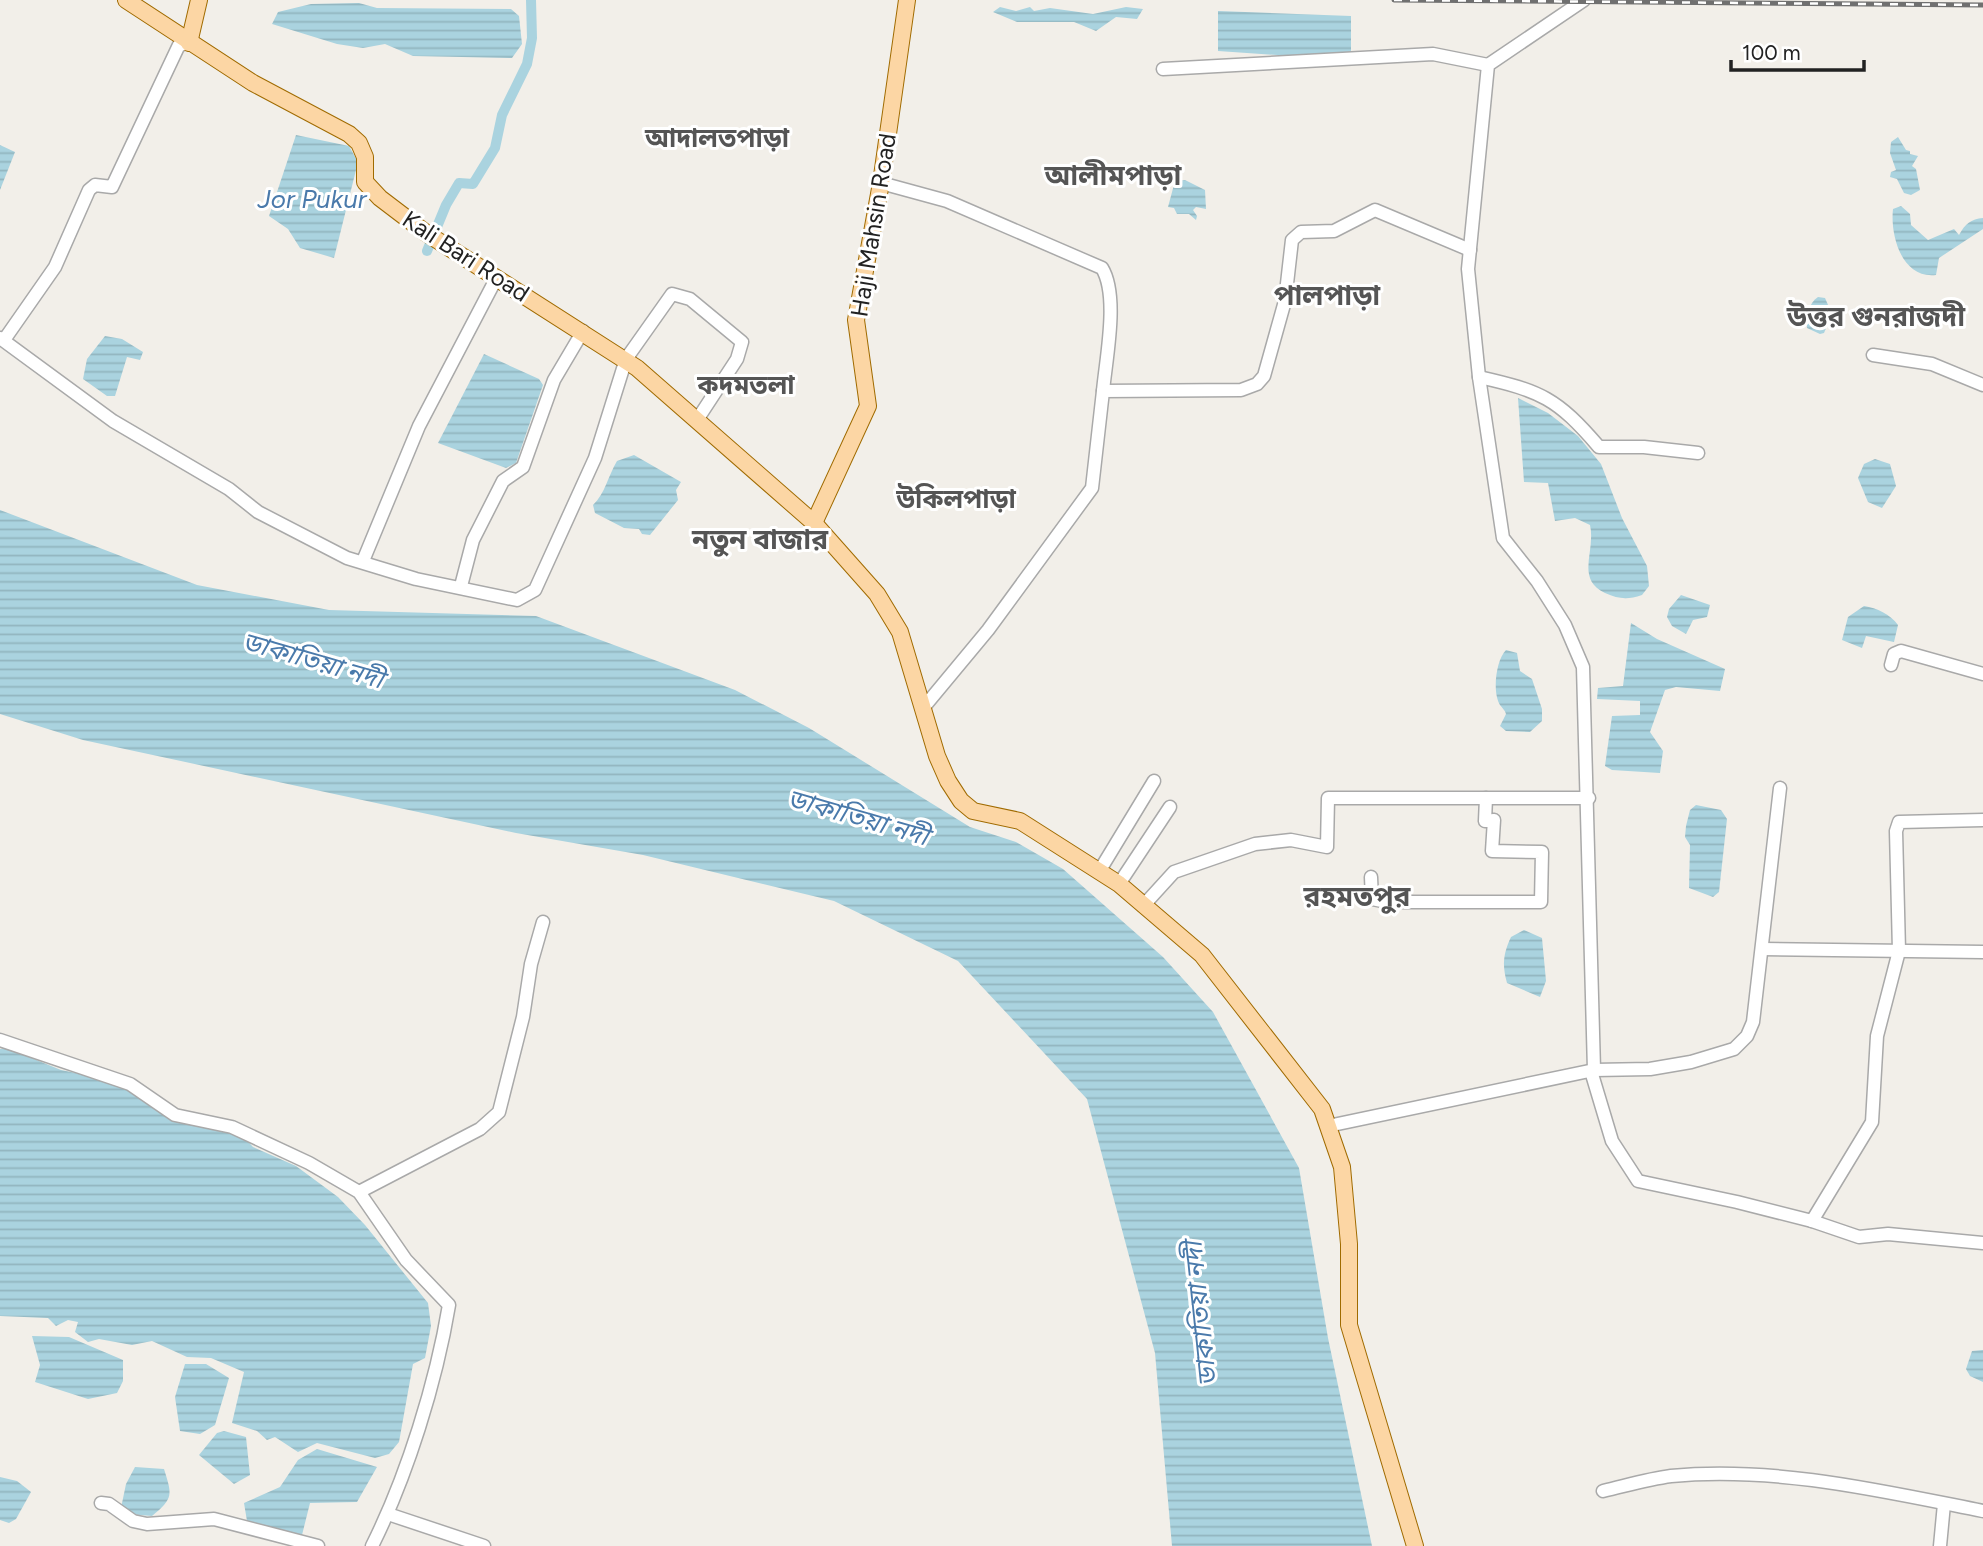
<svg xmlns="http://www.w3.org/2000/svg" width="1983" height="1546" font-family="Figtree,'Noto Sans Bengali',sans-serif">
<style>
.water{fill:url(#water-rules)}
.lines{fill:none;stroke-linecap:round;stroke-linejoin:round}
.canal{stroke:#aad3df;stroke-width:10}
.minor-casing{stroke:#a9a9a9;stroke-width:15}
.major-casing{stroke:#a06b00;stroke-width:18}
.minor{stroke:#fff;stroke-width:12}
.major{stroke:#fcd6a4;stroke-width:16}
.rail-casing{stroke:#707070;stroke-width:5}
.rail{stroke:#fff;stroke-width:2.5;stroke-dasharray:8;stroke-linecap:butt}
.labels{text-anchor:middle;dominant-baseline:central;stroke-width:6;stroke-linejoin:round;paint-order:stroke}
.street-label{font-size:24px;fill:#222;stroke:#fff}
.neighbourhood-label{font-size:26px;font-weight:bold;fill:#555;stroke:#fff}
.water-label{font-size:26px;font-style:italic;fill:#4a7aab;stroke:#fff}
.quarter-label{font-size:28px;font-weight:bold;fill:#555;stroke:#fff}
</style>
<defs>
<pattern id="water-rules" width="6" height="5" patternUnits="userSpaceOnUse" patternTransform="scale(1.75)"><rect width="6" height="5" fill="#aad3df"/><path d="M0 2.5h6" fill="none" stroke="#92b5bf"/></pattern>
</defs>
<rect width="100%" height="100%" fill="#f2efe9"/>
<g class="water">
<path d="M 359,3 L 377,8 L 511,9 L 519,16 L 522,44 L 512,58 L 413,56 L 385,44 L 363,48 L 337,44 L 272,24 L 278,12 L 311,4 Z"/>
<path d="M 1000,7 L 1016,11 L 1030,7 L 1034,11 L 1050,8 L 1093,14 L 1126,7 L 1143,9 L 1137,19 L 1116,17 L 1096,31 L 1074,22 L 1017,22 L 993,12 Z"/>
<path d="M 1218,11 L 1351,16 L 1351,60 L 1218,51 Z"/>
<path d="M 296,135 L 349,146 L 358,162 L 334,258 L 300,248 L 288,229 L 269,216 Z"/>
<path d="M 1898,137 L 1906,150 L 1910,151 L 1910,154 L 1918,156 L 1912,166 L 1916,169 L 1920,190 L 1911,195 L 1904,193 L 1897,179 L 1890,177 L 1891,172 L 1896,170 L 1890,153 L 1891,142 Z"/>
<path d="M 0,145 L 15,152 L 0,190 Z"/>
<path d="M 1185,180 L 1205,190 L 1206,209 L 1196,207 L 1193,210 L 1197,216 L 1196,220 L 1189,214 L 1177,214 L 1174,208 L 1168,207 L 1175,181 Z"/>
<path d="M 1901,206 L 1910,214 L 1911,225 L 1928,240 L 1954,229 L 1959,235 C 1965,224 1971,219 1983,218 L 1983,229 L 1939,258 L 1936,275 C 1902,279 1890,236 1893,209 Z"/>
<path d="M 1818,297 L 1825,298 L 1832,314 L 1824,333 L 1820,334 L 1807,328 C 1805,317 1809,303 1818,297 Z"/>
<path d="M 105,336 L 122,339 L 143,352 L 140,360 L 127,357 L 115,396 L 107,396 L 83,379 L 87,359 Z"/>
<path d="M 484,354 L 539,379 L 543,385 L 516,463 L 506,468 L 438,443 Z"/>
<path d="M 1518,398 L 1548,413 L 1578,436 L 1601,464 L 1622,518 L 1647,566 L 1649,586 L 1642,595 C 1627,600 1619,599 1605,593 C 1575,579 1596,551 1590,525 L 1575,518 L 1555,521 L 1548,483 L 1524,482 Z"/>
<path d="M 634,455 L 681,482 L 676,490 L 678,500 L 650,535 L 642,534 L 639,529 L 624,528 L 595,513 L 593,505 C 605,494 608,476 617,461 Z"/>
<path d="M 1875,459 L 1890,464 L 1896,486 L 1882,508 L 1868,502 L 1858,478 L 1864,464 Z"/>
<path d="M 0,510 L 197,585 L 329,610 L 536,616 L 735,690 L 809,728 L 970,827 L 1016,842 L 1063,869 L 1163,957 L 1213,1012 L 1299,1168 L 1328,1338 L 1372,1546 L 1172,1546 L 1155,1353 L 1087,1099 L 958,961 L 834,901 L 643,855 L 516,833 L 83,740 L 0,714 Z"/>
<path d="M 1681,595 L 1710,605 L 1707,617 L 1693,620 L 1686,634 L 1672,626 L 1667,617 L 1669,609 Z"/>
<path d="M 1864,606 C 1877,608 1890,614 1898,625 L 1894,642 L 1866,636 L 1862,648 L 1842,640 L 1848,617 Z"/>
<path d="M 1631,623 L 1657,639 L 1725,669 L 1720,691 L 1676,687 L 1665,690 L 1650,732 L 1663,751 L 1660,773 L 1612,770 L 1605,766 L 1612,716 L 1640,715 L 1640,701 L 1597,699 L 1598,688 L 1623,686 Z"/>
<path d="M 1506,650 L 1517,653 L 1520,671 L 1532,679 L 1542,709 L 1542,721 L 1530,732 L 1506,731 L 1500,726 L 1506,714 C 1505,710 1502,708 1500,705 C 1492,692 1496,660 1506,650 Z"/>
<path d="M 1696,805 L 1721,810 L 1727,819 L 1719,892 L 1713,897 L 1689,888 L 1690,845 L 1685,837 L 1686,826 L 1690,810 Z"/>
<path d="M 1524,930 L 1542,938 L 1546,981 L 1540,997 L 1507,983 C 1502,965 1503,954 1511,937 Z"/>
<path d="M 7,1048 L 61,1070 L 130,1084 L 178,1117 L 233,1125 L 253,1147 L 296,1166 L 338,1197 L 365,1225 L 428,1303 L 431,1326 L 425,1358 L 413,1364 L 399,1442 L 389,1454 L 375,1458 L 317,1443 L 298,1452 L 275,1437 L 267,1440 L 257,1431 L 232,1423 L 244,1372 L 211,1358 L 187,1357 L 152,1341 L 132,1345 L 99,1339 L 88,1342 L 75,1332 L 78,1322 L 68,1320 L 56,1326 L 48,1318 L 0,1316 L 0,1049 Z"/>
<path d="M 32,1336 L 69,1337 L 123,1360 L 123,1381 L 117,1393 L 88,1399 L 35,1382 L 40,1365 Z"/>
<path d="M 1983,1350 L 1983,1382 L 1970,1376 L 1966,1369 L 1972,1351 Z"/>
<path d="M 185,1364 L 206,1364 L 229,1378 L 215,1425 L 200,1434 L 180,1431 L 175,1397 Z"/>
<path d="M 224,1431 L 246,1437 L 250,1475 L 234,1484 L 199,1455 L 217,1433 Z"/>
<path d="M 317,1449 L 377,1467 L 357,1502 L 310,1503 L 302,1535 L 288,1535 L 247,1521 L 244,1503 L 280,1487 L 298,1460 Z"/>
<path d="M 135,1467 L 164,1469 C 172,1495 174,1498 152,1516 L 128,1514 L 121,1508 L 126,1484 Z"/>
<path d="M 0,1477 L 17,1481 L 31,1492 L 16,1519 L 9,1523 L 0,1520 Z"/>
</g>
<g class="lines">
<path class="canal" d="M 427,251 L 446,205 L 459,183 L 473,184 L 495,148 L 502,115 L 527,64 L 532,38 L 531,0"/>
<defs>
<g id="minor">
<path d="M 1584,0 L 1488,65 L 1468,269 L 1479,377 L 1503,538 L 1537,581 L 1565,625 L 1583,667 L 1594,1070"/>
<path d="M 1163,69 L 1433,54 L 1488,65"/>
<path d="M 881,183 L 947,201 L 1102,268 C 1119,296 1106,358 1103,391"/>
<path d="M 0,338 L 113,421 L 229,489 L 258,512 L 347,558 L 416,579 L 517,600 L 535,590 L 595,458 L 626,359 L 672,294 L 690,299 L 742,342 L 737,359 L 697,420"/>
<path d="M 4,340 L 55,267 L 89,190 L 95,185 L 112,187 L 179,45 L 189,43"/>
<path d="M 1873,355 L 1932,364 L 1983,385"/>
<path d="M 1479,377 C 1541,391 1557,398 1599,447 L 1644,447 L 1698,453"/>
<path d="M 363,561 L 419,426 L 497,277"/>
<path d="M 461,586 L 473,540 L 503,481 L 523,467 L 554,380 L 583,331"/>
<path d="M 1891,665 L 1894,654 L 1901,651 L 1983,674"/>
<path d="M 924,707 L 988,630 L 1092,488 L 1103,391 L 1241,390 L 1257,384 L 1264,376 L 1285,301 L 1292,240 L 1301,232 L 1334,231 L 1375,210 L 1470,250"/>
<path d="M 1100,870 L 1154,781"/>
<path d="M 1371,877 L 1372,899 L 1387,902 L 1541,902 L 1542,852 L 1492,851 L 1494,820 L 1485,821 L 1486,798"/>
<path d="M 1119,884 L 1170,807"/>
<path d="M 1143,906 L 1174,872 L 1255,844 L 1291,840 L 1327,847 L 1328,798 L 1589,798"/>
<path d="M 1762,949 L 1983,952"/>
<path d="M 0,1040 L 130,1084 L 175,1115 L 232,1127 L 309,1163 L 359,1192 L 406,1260 L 449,1305 C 436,1383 407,1476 372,1546"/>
<path d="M 1591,1071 L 1612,1141 L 1638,1181 L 1737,1202 L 1812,1221 L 1859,1237 L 1888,1234 L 1983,1243"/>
<path d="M 1328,1126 L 1594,1070 L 1650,1069 L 1691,1062 L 1734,1049 L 1747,1036 L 1753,1022 L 1780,788"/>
<path d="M 359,1192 L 480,1129 L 499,1112 L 523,1017 L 531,964 L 543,922"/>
<path d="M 1812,1221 L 1872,1122 L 1877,1036 L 1899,951 L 1896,831 L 1899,822 L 1983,820"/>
<path d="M 1603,1491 C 1625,1486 1648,1479 1671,1476 C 1775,1466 1882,1491 1983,1511"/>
<path d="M 101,1503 L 109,1504 L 133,1521 L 147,1524 L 214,1519 L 318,1546"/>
<path d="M 388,1514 L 484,1546"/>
<path d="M 1940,1546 L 1944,1504"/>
</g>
<g id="major">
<path d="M 126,0 L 253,83 L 349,134 L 359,143 L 365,157 L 365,182 L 380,198 L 426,233 L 637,368 L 814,523 L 877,594 L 900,632 L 937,756 L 948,781 L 961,801 L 973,811 L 1020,821 L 1119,884 L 1202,955 L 1322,1109 L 1342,1167 L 1349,1244 L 1349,1325 L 1415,1546"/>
<path d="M 189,43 L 199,0"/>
<path d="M 814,523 L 868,406 L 856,320 L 881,183 L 907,0"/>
</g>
</defs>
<use href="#minor" class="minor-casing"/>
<use href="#major" class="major-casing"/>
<use href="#minor" class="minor"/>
<use href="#major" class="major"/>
<defs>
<path id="rail" d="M 1394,0 L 1983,5"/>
</defs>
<use href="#rail" class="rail-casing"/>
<use href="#rail" class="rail"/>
</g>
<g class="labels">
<g class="street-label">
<text transform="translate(873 225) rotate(-81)">Haji Mahsin Road</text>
<text transform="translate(466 256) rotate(33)">Kali Bari Road</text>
</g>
<g class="neighbourhood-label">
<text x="717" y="138">আদালতপাড়া</text>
<text x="746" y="385">কদমতলা</text>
<text x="956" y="499">উকিলপাড়া</text>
</g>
<g class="water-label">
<text x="312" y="199">Jor Pukur</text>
<text transform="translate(313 660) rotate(16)">ডাকাতিয়া নদী</text>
<text transform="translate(858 817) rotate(16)">ডাকাতিয়া নদী</text>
<text transform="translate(1200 1314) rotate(-96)">ডাকাতিয়া নদী</text>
</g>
<g class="quarter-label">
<text x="1113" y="175">আলীমপাড়া</text>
<text x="1327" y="295">পালপাড়া</text>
<text x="1876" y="316">উত্তর গুনরাজদী</text>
<text x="760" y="539">নতুন বাজার</text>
<text x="1357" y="896">রহমতপুর</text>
</g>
</g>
<path d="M1731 60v10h133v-10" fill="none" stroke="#222222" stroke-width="3.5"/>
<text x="1742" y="60" font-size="21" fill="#222222" stroke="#ffffff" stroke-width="5" paint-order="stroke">100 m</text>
</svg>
